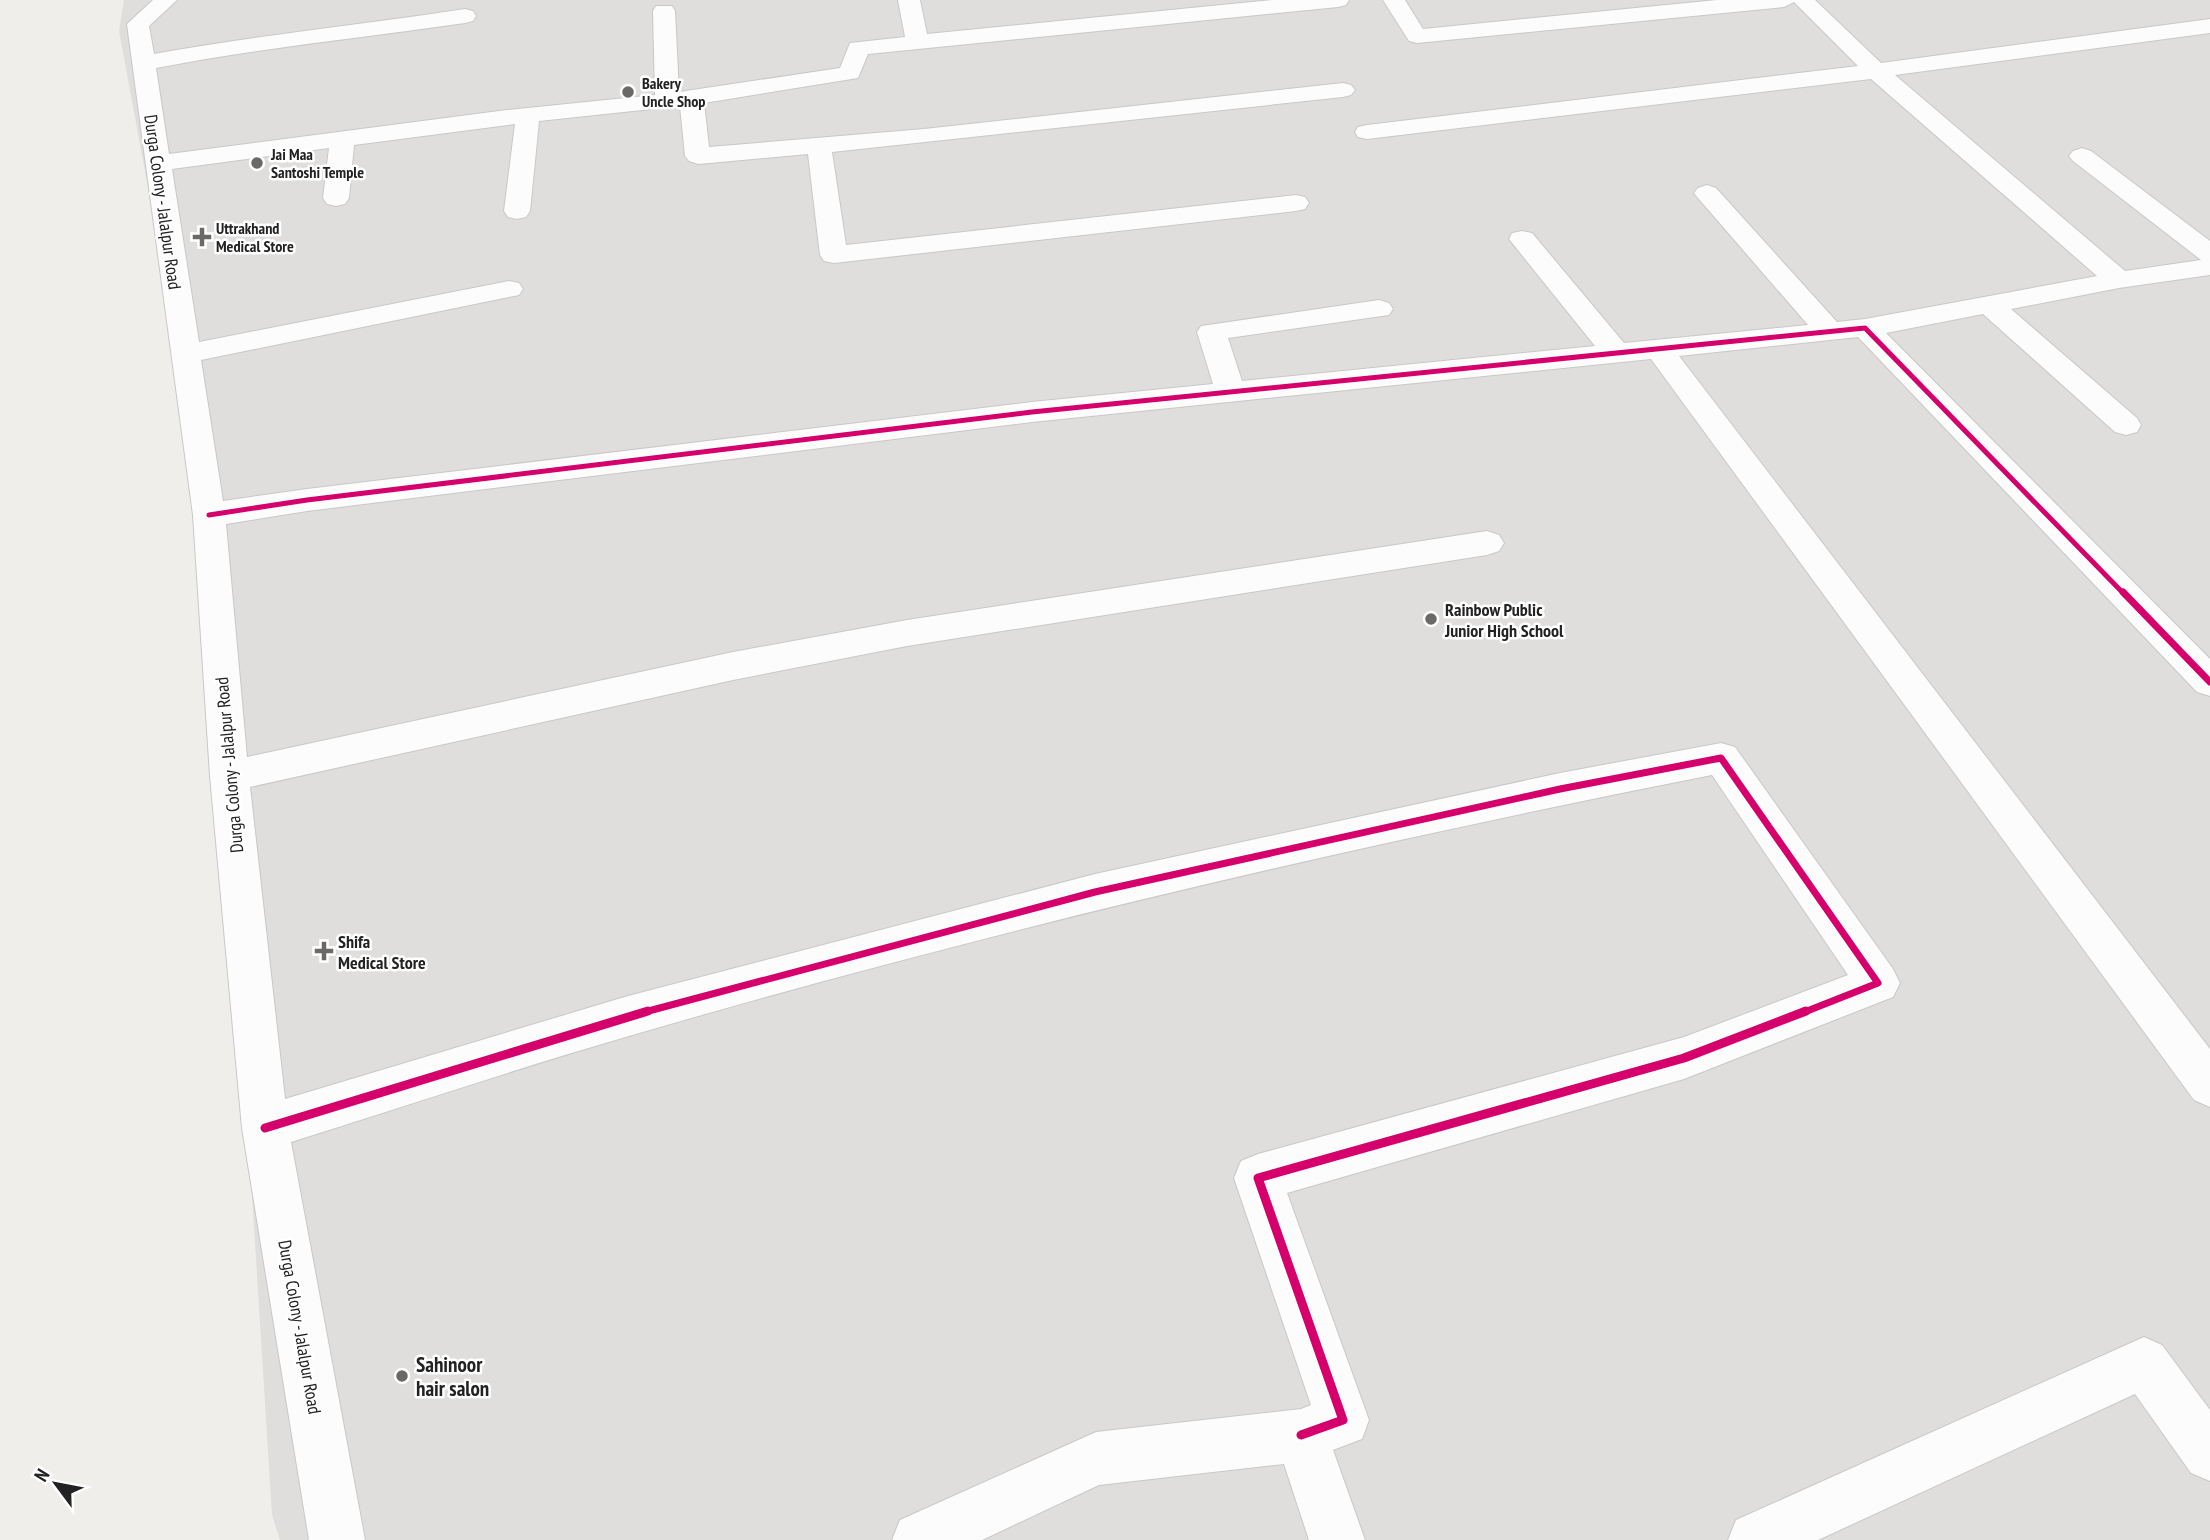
<svg xmlns="http://www.w3.org/2000/svg" width="2210" height="1540" font-family="'PT Sans Narrow',sans-serif">
<style>
.residential{fill:#dfdedc}
.lines{fill:none;stroke-linecap:round;stroke-linejoin:round}
.minor-casing{stroke:#c9c8c7;stroke-width:2}
.minor{fill:#fdfcfc;fill-rule:evenodd}
.cycleway-far2-casing{stroke:#fff;stroke-width:9}
.cycleway-far1-casing{stroke:#fff;stroke-width:11}
.cycleway-casing{stroke:#fff;stroke-width:13}
.cycleway-far2{stroke:#d6006c;stroke-width:5}
.cycleway-far1{stroke:#d6006c;stroke-width:7}
.cycleway{stroke:#d6006c;stroke-width:9}
.poi-dot{fill:#6a6968;stroke:#fff;stroke-width:2.5}
.labels{text-anchor:middle;dominant-baseline:central;stroke-width:5;stroke-linejoin:round;paint-order:stroke}
.far-poi-label{font-size:16px;font-weight:bold;fill:#222;stroke:#fff;text-anchor:start}
.street-label{font-size:18px;fill:#222;stroke:#fff}
.poi-label{font-size:18px;font-weight:bold;fill:#222;stroke:#fff;text-anchor:start}
.near-poi-label{font-size:21px;font-weight:bold;fill:#222;stroke:#fff;text-anchor:start}
</style>
<rect width="100%" height="100%" fill="#f0eeeb"/>
<path class="residential" d="M 124,0 L 2210,0 L 2210,1540 L 280,1540 L 272,1515 L 210,523 L 119,31 Z"/>
<g class="lines">
<defs>
<g id="minor">
<path d="M 153,0 L 177,0 L 149,26 L 154,54 C 257,35 361,25 465,9 L 473,11 L 476,16 L 473,21 L 465,23 C 362,38 258,48 156,68 L 169,154 L 499,111 L 655,95 L 653,11 L 656,6 L 672,6 L 675,11 L 679,92 L 840,68 L 850,43 L 905,37 L 898,0 L 920,0 L 927,34 L 1272,0 L 1349,0 L 1346,5 L 1338,7 L 868,54 L 858,78 L 704,103 L 709,147 L 924,129 L 1343,83 L 1351,85 L 1355,90 L 1351,95 L 1343,97 L 832,152 L 846,245 L 1296,195 L 1305,197 L 1309,203 L 1305,209 L 1296,211 L 834,263 L 824,261 L 820,255 L 808,154 L 698,164 L 689,161 L 685,156 L 680,106 L 539,121 L 530,211 L 526,217 L 517,219 L 508,217 L 504,211 L 515,124 L 354,145 L 349,198 L 345,204 L 336,206 L 327,204 L 323,198 L 329,148 L 172,169 L 199,342 L 509,281 L 519,283 L 523,289 L 519,295 L 509,297 L 201,360 L 223,501 L 307,489 L 1032,402 L 1213,384 L 1197,332 L 1201,326 L 1379,300 L 1389,303 L 1393,309 L 1389,315 L 1228,338 L 1242,381 L 1595,346 L 1509,239 L 1512,233 L 1522,231 L 1532,233 L 1624,343 L 1808,325 L 1698,198 L 1694,193 L 1698,188 L 1707,185 L 1716,188 L 1837,322 L 1865,319 L 2097,276 L 1871,79 L 1367,139 L 1358,137 L 1355,132 L 1358,127 L 1367,125 L 1858,66 L 1794,2 L 1784,7 L 1417,43 L 1409,41 L 1383,0 L 1405,0 L 1423,29 L 1717,0 L 1815,0 L 1881,63 L 2210,19 L 2210,33 L 1895,75 L 2125,271 L 2201,260 L 2073,161 L 2069,156 L 2073,151 L 2082,148 L 2091,151 L 2210,241 L 2210,275 L 2119,288 L 2011,309 L 2137,418 L 2141,425 L 2137,432 L 2126,435 L 2115,432 L 1983,314 L 1886,333 L 2210,659 L 2210,696 L 2197,692 L 1858,337 L 1679,356 L 2210,1049 L 2210,1107 L 2194,1100 L 1651,359 L 1032,422 L 307,511 L 226,524 L 247,757 L 733,652 L 907,620 L 1487,531 L 1499,535 L 1504,543 L 1499,551 L 1487,555 L 907,646 L 733,680 L 250,787 L 285,1099 L 628,996 L 1095,874 L 1560,773 L 1721,743 L 1735,747 L 1893,969 L 1900,983 L 1893,997 L 1684,1079 L 1287,1193 L 1369,1420 L 1362,1439 L 1333,1450 L 1365,1540 L 1309,1540 L 1284,1464 L 1099,1485 L 982,1540 L 892,1540 L 900,1520 L 1096,1432 L 1301,1409 L 1311,1405 L 1234,1178 L 1241,1161 L 1258,1154 L 1684,1037 L 1848,975 L 1712,775 C 1347,847 985,932 629,1036 C 515,1069 403,1107 291,1142 L 365,1540 L 309,1540 L 242,1128 L 210,776 L 193,515 L 127,24 Z"/>
<path d="M 2144,1337 L 2162,1345 L 2210,1410 L 2210,1481 L 2191,1473 L 2135,1394 L 1818,1540 L 1728,1540 L 1736,1520 Z"/>
</g>
</defs>
<use href="#minor" class="minor-casing"/>
<use href="#minor" class="minor"/>
<defs>
<path id="cycleway-far2" d="M 209,515 L 307,500 L 1032,412 L 1865,328 L 2124,594"/>
<g id="cycleway-far1">
<path d="M 2123,592 L 2210,682"/>
<path d="M 641,1013 L 1095,892 L 1560,789 L 1721,758 L 1878,983 L 1802,1013"/>
</g>
<g id="cycleway">
<path d="M 265,1128 L 648,1011"/>
<path d="M 1301,1435 L 1343,1420 L 1258,1178 L 1684,1058 L 1806,1011"/>
</g>
</defs>
<use href="#cycleway-far2" class="cycleway-far2-casing"/>
<use href="#cycleway-far1" class="cycleway-far1-casing"/>
<use href="#cycleway" class="cycleway-casing"/>
<use href="#cycleway-far2" class="cycleway-far2"/>
<use href="#cycleway-far1" class="cycleway-far1"/>
<use href="#cycleway" class="cycleway"/>
</g>
<g class="poi-dot">
<circle cx="628" cy="92" r="7"/>
<circle cx="257" cy="163" r="7"/>
<path d="M198.5 226.5h7v7h7v7h-7v7h-7v-7h-7v-7h7z"/>
<circle cx="1431" cy="619" r="7"/>
<path d="M320.5 940.5h7v7h7v7h-7v7h-7v-7h-7v-7h7z"/>
<circle cx="402" cy="1376" r="7"/>
</g>
<g class="labels">
<g class="far-poi-label">
<text x="642" y="83">Bakery<tspan x="642" dy="18">Uncle Shop</tspan></text>
<text x="271" y="154">Jai Maa<tspan x="271" dy="18">Santoshi Temple</tspan></text>
<text x="216" y="228">Uttrakhand<tspan x="216" dy="18">Medical Store</tspan></text>
</g>
<g class="street-label">
<text transform="translate(163 202) rotate(82)">Durga Colony - Jalalpur Road</text>
<text transform="translate(229 765) rotate(-95)">Durga Colony - Jalalpur Road</text>
<text transform="translate(300 1327) rotate(80)">Durga Colony - Jalalpur Road</text>
</g>
<g class="poi-label">
<text x="1445" y="609">Rainbow Public<tspan x="1445" dy="21">Junior High School</tspan></text>
<text x="338" y="941">Shifa<tspan x="338" dy="21">Medical Store</tspan></text>
</g>
<g class="near-poi-label">
<text x="416" y="1364">Sahinoor<tspan x="416" dy="24">hair salon</tspan></text>
</g>
</g>
<g transform="translate(56 1484) rotate(302)" stroke="#ffffff" stroke-width="5" paint-order="stroke">
<path d="M0-5L12 26L0 18L-12 26Z" fill="#222222"/>
<text y="-10" font-size="19" font-weight="bold" text-anchor="middle" fill="#222222">N</text>
</g>
</svg>
